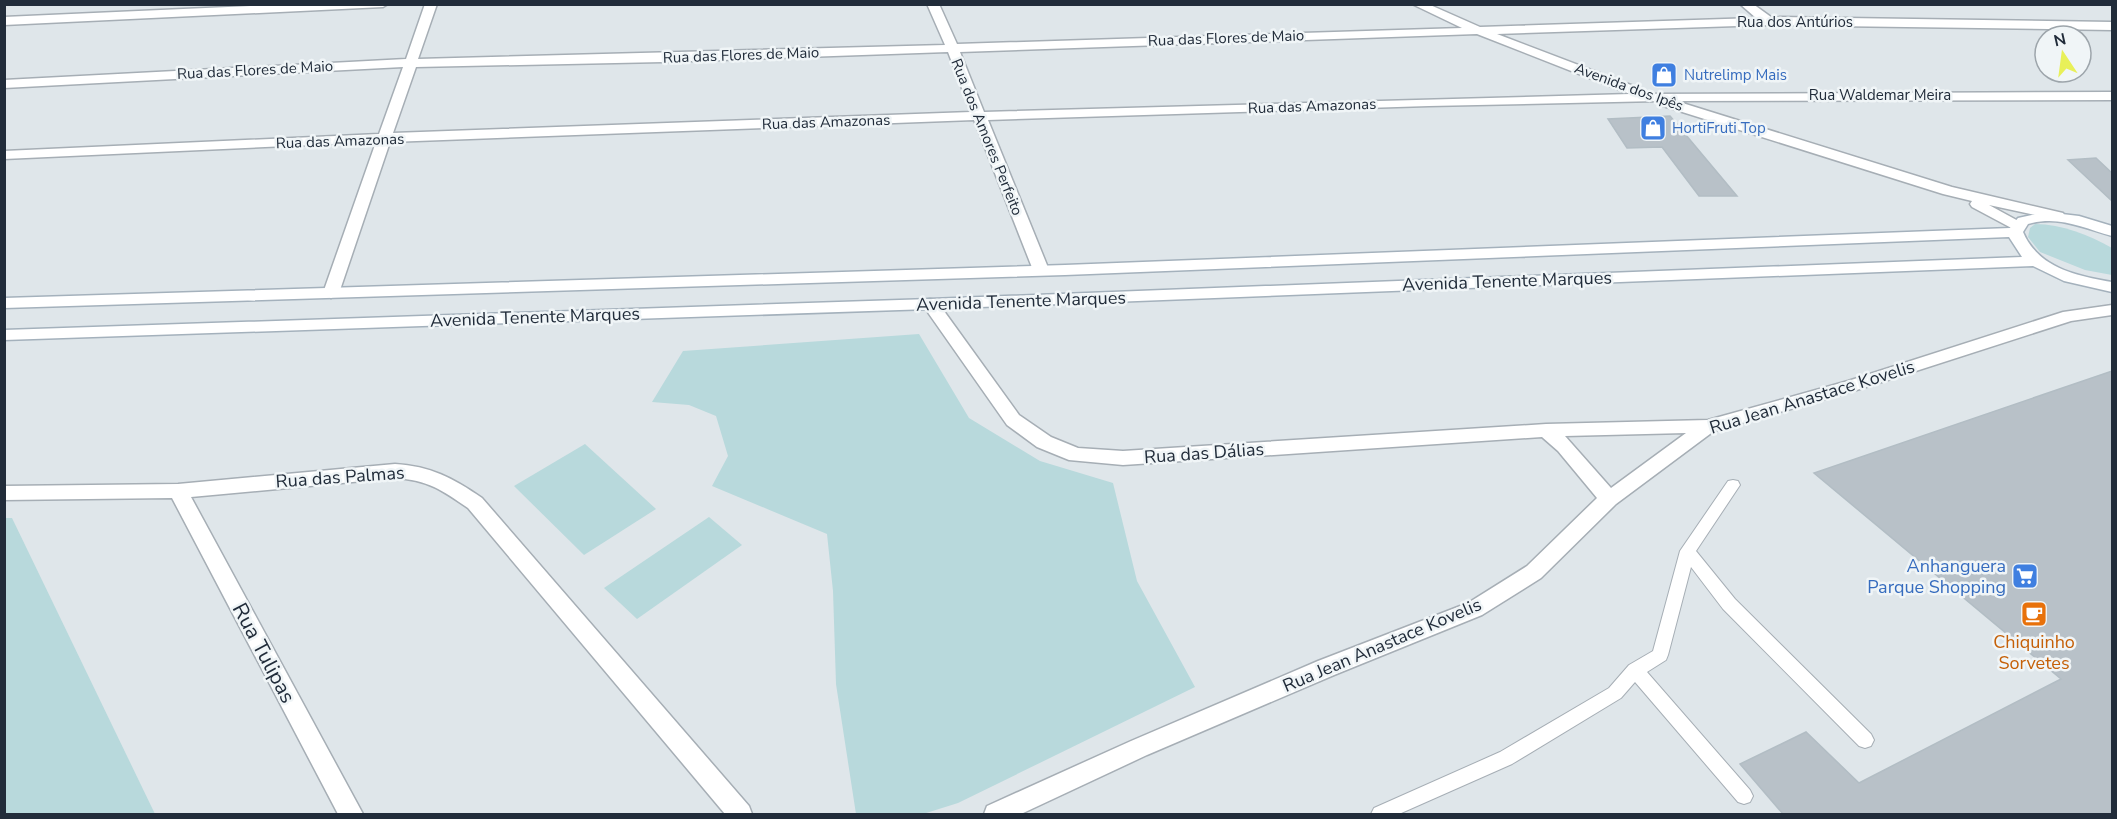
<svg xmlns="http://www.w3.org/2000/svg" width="2117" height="819" font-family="'Nunito Sans',sans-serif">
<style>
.green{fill:#b8d9dc}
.building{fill:#b8c1c8;stroke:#b2bdc4;stroke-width:1.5}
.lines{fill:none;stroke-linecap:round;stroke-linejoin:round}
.lane-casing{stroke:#a6aeb5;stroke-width:2}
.street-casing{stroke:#a6aeb5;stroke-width:3}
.secondary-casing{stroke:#a4b1bc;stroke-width:3}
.lane{fill:#fff;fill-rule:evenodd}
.street{fill:#fff;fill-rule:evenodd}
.secondary{fill:#fff;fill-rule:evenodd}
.labels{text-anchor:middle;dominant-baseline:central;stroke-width:5;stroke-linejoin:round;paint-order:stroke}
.far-street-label{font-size:15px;fill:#212c3a;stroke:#f0f5f7}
.far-shop-label{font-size:15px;fill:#366cbe;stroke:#f0f5f7;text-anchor:start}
.street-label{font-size:18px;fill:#212c3a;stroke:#f0f5f7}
.shop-label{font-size:18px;fill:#366cbe;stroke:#f0f5f7;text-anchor:end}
.food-label{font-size:18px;fill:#c56008;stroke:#f0f5f7}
.near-street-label{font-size:21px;fill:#212c3a;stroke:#f0f5f7}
</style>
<rect width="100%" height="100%" fill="#dfe6ea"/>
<g class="green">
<path d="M 2035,224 C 2062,224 2089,235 2112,248 L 2112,275 L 2085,270 L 2040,252 L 2028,237 L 2030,228 Z"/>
<path d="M 919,334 L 969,418 L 1040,461 L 1113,483 L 1137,581 L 1195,687 L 958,803 L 923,814 L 856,814 L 836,684 L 833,591 L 827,534 L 712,486 L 728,456 L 716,416 L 689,405 L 652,402 L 683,351 Z"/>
<path d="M 585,444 L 656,509 L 584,555 L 514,486 Z"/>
<path d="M 709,517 L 742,545 L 637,619 L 604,588 Z"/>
<path d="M 4,518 L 12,518 L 155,814 L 5,814 Z"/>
</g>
<g class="building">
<path d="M 1670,116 L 1737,196 L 1699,196 L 1662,147 L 1627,148 L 1608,119 Z"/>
<path d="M 2096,158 L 2112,173 L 2112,201 L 2068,160 Z"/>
<path d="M 2112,371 L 2112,814 L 1783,814 L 1740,764 L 1806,732 L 1859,783 L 2061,679 L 1814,473 Z"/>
</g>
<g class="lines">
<defs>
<path id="lane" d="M 1733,480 L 1738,481 L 1740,485 L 1696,551 L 1735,599 L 1871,734 L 1874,740 L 1871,746 L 1865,748 L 1859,746 L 1723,609 L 1691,567 L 1668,655 L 1666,660 L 1647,672 L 1750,790 L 1753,796 L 1750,802 L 1744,804 L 1738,802 L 1635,682 L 1621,698 L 1512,764 L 1399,814 L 1371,814 L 1374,808 L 1500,752 L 1609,688 L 1629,665 L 1653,651 L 1680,551 L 1728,481 Z"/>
<g id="street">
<path d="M 294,4 L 388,4 L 383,7 L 4,25 L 4,17 Z"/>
<path d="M 425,4 L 437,4 L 418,59 L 945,45 L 927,4 L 939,4 L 957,44 L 1462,28 L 1412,4 L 1428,4 L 1480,27 L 1756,18 L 1740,4 L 1753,4 L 1771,17 L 2112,22 L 2112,30 L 1768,25 L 1497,34 L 1644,90 L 1645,94 L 2112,92 L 2112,100 L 1676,101 L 1952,187 L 2063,213 L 2065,216 L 2058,220 L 1989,205 L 2022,223 L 2025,226 L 2022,229 L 2017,231 L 1972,207 L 1970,204 L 1972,201 L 1943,194 L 1660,105 L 1659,101 L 1429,106 L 988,120 L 1049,270 L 1041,275 L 1033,270 L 974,120 L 390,142 L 339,293 L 331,298 L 323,293 L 376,142 L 4,159 L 4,151 L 379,134 L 403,67 L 4,88 L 4,80 L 406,59 ZM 1477,34 L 1630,94 L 984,112 L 960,52 ZM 948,52 L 971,112 L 393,133 L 416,67 L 663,62 Z"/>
<path d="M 930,299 L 936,300 L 1019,415 L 1051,437 L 1078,448 L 1123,451 L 1546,424 L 1708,420 L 1848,381 L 2063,312 L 2112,305 L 2112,315 L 2071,321 L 1860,389 L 1714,431 L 1616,504 L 1541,578 L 1482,615 L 1334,675 L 1147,755 L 1021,814 L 984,814 L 987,806 L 1131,741 L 1318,661 L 1468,603 L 1527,566 L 1597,498 L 1558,451 L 1542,437 L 1123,465 L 1069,460 L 1037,447 L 1007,425 L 922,304 L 924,300 ZM 1686,433 L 1611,488 L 1565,436 Z"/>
<path d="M 395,464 C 430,466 453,478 482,498 L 749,806 L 752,814 L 725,814 L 468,508 C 442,490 428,480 395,478 L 191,497 L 363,814 L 338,814 L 172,498 L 4,500 L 4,486 L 178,484 Z"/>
</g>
<path id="secondary" d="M 2045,212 L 2079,216 L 2112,226 L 2112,236 C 2083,228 2059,215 2028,224 L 2023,232 C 2038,268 2077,276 2112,282 L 2112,292 L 2064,281 L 2033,266 L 930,309 L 4,340 L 4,330 L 930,299 L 2022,257 L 2009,237 L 1065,275 L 4,308 L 4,298 L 1065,265 L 2010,228 L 2018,218 Z"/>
</defs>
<use href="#lane" class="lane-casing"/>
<use href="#street" class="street-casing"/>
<use href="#secondary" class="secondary-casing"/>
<use href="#lane" class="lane"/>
<use href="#street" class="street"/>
<use href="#secondary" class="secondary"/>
</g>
<defs>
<symbol id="shop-square" viewBox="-11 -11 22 22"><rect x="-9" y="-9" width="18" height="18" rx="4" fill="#3f7fe0" stroke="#f0f5f7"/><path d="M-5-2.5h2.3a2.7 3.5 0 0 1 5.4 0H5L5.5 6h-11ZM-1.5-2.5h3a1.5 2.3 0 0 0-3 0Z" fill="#fff"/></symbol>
<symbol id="supermarket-square" viewBox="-11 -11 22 22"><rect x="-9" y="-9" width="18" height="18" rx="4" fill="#3f7fe0" stroke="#f0f5f7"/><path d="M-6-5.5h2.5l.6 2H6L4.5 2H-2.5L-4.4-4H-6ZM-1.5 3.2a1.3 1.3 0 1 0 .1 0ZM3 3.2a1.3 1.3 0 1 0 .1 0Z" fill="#fff"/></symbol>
<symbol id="cafe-square" viewBox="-11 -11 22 22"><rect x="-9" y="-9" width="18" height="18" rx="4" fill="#e8710a" stroke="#f0f5f7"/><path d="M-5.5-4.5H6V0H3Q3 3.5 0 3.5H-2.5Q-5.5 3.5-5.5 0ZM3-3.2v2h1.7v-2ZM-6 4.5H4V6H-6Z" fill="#fff"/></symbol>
</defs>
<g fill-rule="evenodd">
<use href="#shop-square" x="1649" y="60" width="30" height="30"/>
<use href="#shop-square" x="1638" y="113" width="30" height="30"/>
<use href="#supermarket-square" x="2010" y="561" width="30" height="30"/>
<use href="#cafe-square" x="2019" y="599" width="30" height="30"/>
</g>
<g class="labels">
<g class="far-street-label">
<text x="1795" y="22">Rua dos Antúrios</text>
<text transform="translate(1226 38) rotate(-2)">Rua das Flores de Maio</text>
<text transform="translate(741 55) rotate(-2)">Rua das Flores de Maio</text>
<text transform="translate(255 70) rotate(-3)">Rua das Flores de Maio</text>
<text transform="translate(1629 87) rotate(20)">Avenida dos Ipês</text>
<text x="1880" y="95">Rua Waldemar Meira</text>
<text transform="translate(1312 106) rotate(-2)">Rua das Amazonas</text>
<text transform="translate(826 122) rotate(-2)">Rua das Amazonas</text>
<text transform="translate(987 137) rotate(68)">Rua dos Amores Perfeito</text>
<text transform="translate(340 141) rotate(-2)">Rua das Amazonas</text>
</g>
<g class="far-shop-label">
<text x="1684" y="75">Nutrelimp Mais</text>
<text x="1672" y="128">HortiFruti Top</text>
</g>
<g class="street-label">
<text transform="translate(1507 281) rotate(-2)">Avenida Tenente Marques</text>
<text transform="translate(1021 301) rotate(-2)">Avenida Tenente Marques</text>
<text transform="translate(535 317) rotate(-2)">Avenida Tenente Marques</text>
<text transform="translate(1812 397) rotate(-17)">Rua Jean Anastace Kovelis</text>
<text transform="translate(1204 453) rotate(-4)">Rua das Dálias</text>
<text transform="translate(340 477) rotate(-4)">Rua das Palmas</text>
<text transform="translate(1382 645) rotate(-23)">Rua Jean Anastace Kovelis</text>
</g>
<g class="shop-label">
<text x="2006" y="566">Anhanguera<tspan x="2006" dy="21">Parque Shopping</tspan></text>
</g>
<g class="food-label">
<text x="2034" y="642">Chiquinho<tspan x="2034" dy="21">Sorvetes</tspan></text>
</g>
<g class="near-street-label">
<text transform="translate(264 653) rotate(62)">Rua Tulipas</text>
</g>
</g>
<rect width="2117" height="819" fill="none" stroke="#212c3a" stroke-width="12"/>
<g transform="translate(2063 54) rotate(347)"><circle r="28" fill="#f0f5f7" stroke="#9da5ab" stroke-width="1.5"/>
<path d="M0-4.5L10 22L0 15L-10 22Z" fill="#e8f058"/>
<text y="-9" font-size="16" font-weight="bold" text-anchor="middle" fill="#212c3a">N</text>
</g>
</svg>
